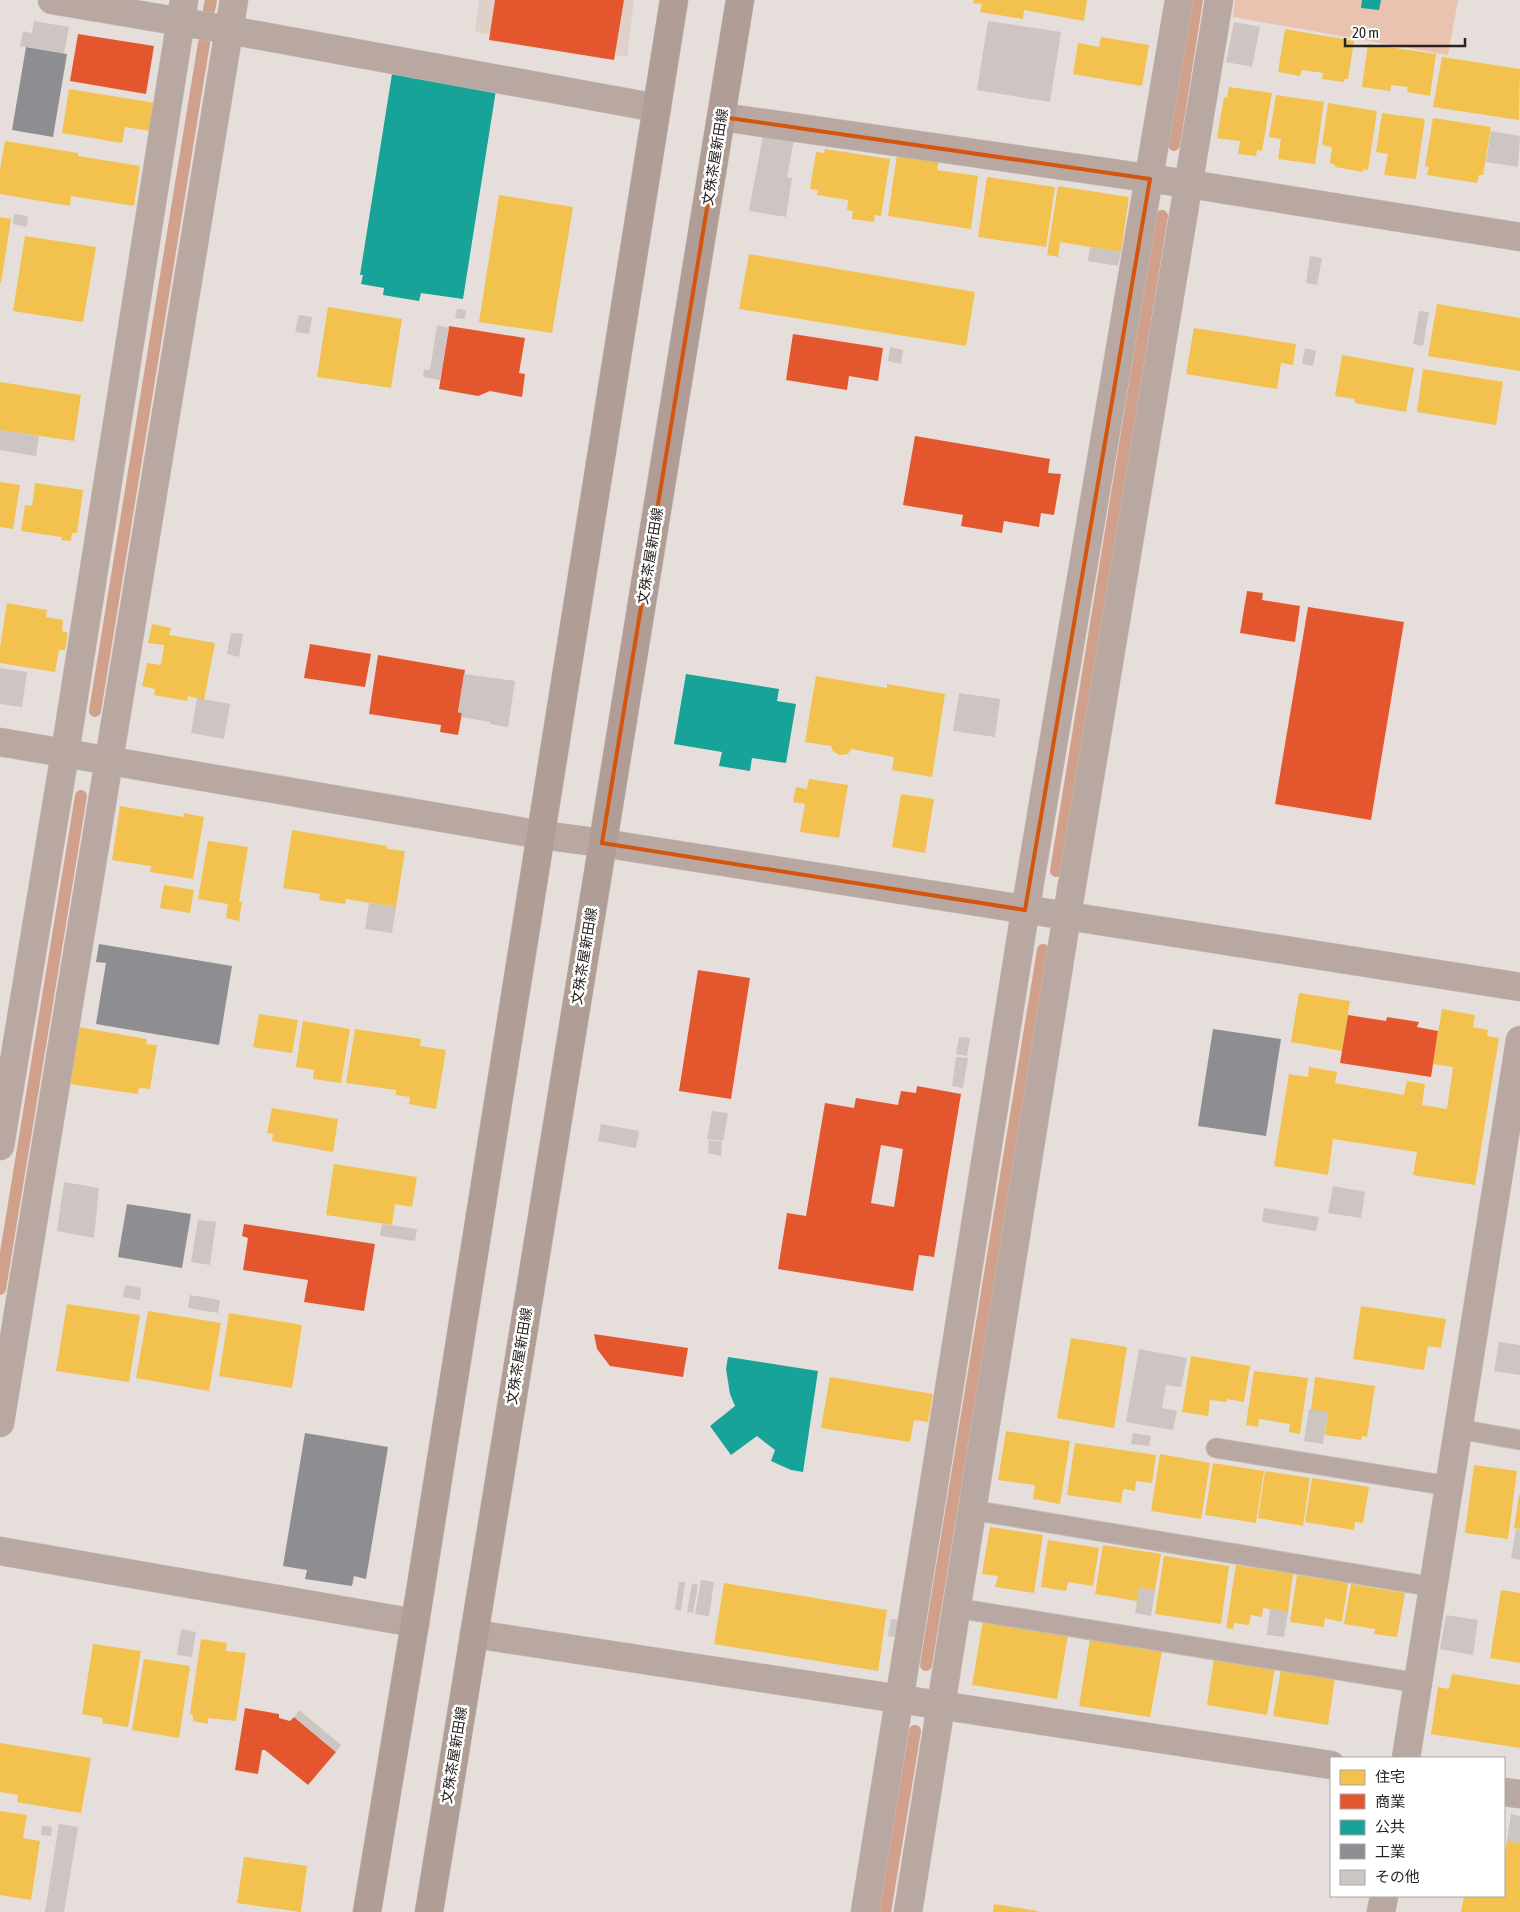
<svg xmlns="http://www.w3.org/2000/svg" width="1520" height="1912" font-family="'Asap Condensed','Noto Sans JP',sans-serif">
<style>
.built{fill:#dfd0c9}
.green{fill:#eac2b0}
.homes{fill:#f2c14e}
.shops{fill:#e4572e;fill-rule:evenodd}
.public{fill:#17a398}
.industry{fill:#8d8d92}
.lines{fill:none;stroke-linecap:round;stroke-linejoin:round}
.stream{stroke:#d0a08a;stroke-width:12}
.building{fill:#ccc5c2}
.service-casing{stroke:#c3bdb9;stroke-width:21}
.minor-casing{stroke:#c3bdb9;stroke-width:29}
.tertiary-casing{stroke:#c3bdb9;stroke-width:29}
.secondary-casing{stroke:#c3bdb9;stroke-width:29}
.service{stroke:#b9a8a1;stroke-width:19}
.minor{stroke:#b9a8a1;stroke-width:28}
.tertiary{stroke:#b9a8a1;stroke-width:28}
.secondary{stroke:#b09d95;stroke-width:28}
.marked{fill:none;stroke:#d5540e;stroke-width:4;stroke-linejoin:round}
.labels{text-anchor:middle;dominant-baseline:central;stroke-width:5;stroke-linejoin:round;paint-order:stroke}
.street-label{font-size:14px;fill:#282320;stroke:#fff}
</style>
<rect width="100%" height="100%" fill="#e6deda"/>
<path class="built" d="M 479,0 L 634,0 L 627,57 L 475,32 Z"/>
<path class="green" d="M 1235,0 L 1458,0 L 1448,55 L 1233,17 Z"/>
<g class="homes">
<path d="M 974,0 L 1087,0 L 1084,21 L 1024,10 L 1023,19 L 980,12 L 982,4 L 973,3 Z"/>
<path d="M 1285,29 L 1354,41 L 1348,79 L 1345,79 L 1344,82 L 1322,79 L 1323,73 L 1302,70 L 1300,76 L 1278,72 Z"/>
<path d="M 1101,37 L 1149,45 L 1142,86 L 1073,74 L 1078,43 L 1099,47 Z"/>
<path d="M 1368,44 L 1436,54 L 1430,96 L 1407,92 L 1408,87 L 1391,85 L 1390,91 L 1362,87 Z"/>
<path d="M 1442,57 L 1520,69 L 1519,120 L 1433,107 Z"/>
<path d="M 1229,87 L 1272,93 L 1262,151 L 1257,150 L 1256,156 L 1238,154 L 1240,141 L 1217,138 L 1224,97 L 1227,98 Z"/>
<path d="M 69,89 L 155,103 L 151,131 L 125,127 L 122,143 L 62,133 Z"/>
<path d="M 1276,95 L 1324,102 L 1315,164 L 1278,159 L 1281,139 L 1269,137 Z"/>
<path d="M 1328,103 L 1377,111 L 1368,170 L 1363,169 L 1363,172 L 1335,167 L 1335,165 L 1330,163 L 1332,147 L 1322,145 Z"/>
<path d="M 1382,113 L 1425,119 L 1416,179 L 1384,175 L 1388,154 L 1376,152 Z"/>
<path d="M 1433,118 L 1491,127 L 1483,175 L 1479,175 L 1477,183 L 1427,175 L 1429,167 L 1425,166 Z"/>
<path d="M 5,141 L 78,153 L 78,156 L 140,166 L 134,206 L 71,196 L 70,206 L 0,194 L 0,170 Z"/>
<path d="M 825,149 L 890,159 L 881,216 L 875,215 L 874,222 L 852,219 L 853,211 L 847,210 L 848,200 L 817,195 L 818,190 L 810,189 L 816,152 L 824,153 Z"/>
<path d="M 897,155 L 939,161 L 937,170 L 978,176 L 971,229 L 888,216 Z"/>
<path d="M 987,177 L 1055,187 L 1046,247 L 978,237 Z"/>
<path d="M 1058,186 L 1129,197 L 1121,252 L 1060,242 L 1058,257 L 1047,255 Z"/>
<path d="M 499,195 L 573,207 L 552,333 L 479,322 Z"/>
<path d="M 0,217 L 11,219 L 1,283 L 0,283 Z"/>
<path d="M 25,236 L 96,247 L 83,322 L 13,311 Z"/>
<path d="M 749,254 L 975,292 L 966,346 L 739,309 Z"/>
<path d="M 1437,304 L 1520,318 L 1520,371 L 1428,356 Z"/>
<path d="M 328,307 L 402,319 L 391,388 L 317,377 Z"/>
<path d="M 1194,328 L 1296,344 L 1293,365 L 1281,363 L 1277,389 L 1186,374 Z"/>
<path d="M 1342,355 L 1414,368 L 1406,412 L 1355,403 L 1355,399 L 1335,396 Z"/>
<path d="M 1423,369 L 1503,382 L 1496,425 L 1417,412 Z"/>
<path d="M 0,382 L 81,395 L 74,441 L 0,430 Z"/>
<path d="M 0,482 L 20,485 L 13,529 L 0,527 Z"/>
<path d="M 35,483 L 83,490 L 77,533 L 72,533 L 71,541 L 61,540 L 62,537 L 21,531 L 25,505 L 32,506 Z"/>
<path d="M 7,603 L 47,610 L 46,617 L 63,620 L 62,631 L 68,633 L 65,650 L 59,650 L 55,672 L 0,663 L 0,647 Z"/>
<path d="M 152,624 L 171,628 L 169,635 L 215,643 L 204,700 L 188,696 L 187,701 L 154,695 L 155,689 L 142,686 L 147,663 L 161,665 L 164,645 L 148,643 Z"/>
<path d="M 816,676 L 887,688 L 887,684 L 945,694 L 932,777 L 892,770 L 894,757 L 851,749 L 848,754 L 839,755 L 833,751 L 831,746 L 805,742 Z"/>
<path d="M 809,779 L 848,785 L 839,838 L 800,832 L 805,804 L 793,802 L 796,787 L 807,789 Z"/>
<path d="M 901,794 L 934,799 L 925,853 L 892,847 Z"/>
<path d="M 120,806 L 183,817 L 184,813 L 204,817 L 193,879 L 150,872 L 151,866 L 112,860 Z"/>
<path d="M 292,830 L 387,846 L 387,849 L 405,851 L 396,907 L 346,899 L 345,904 L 319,900 L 320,894 L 283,888 Z"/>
<path d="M 208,841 L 248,847 L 239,901 L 242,902 L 239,921 L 226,918 L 228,904 L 198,899 Z"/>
<path d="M 164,885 L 194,890 L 190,913 L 160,908 Z"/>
<path d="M 1299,993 L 1350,1001 L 1342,1051 L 1291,1042 Z"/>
<path d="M 1442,1009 L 1475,1015 L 1473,1027 L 1488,1030 L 1487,1036 L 1499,1038 L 1475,1185 L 1413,1175 L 1417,1152 L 1333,1139 L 1328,1175 L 1274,1166 L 1289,1074 L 1308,1077 L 1309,1067 L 1337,1072 L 1335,1083 L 1404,1095 L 1407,1081 L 1425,1084 L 1422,1105 L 1447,1109 L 1453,1067 L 1433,1064 Z"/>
<path d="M 259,1014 L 298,1020 L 292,1053 L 253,1047 Z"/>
<path d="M 303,1021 L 350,1029 L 341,1083 L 313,1079 L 314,1070 L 296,1067 Z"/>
<path d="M 78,1027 L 147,1039 L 146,1044 L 157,1045 L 150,1089 L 139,1088 L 138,1094 L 69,1084 Z"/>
<path d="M 355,1029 L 421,1039 L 420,1046 L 446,1050 L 436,1109 L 409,1104 L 410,1097 L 396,1095 L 396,1090 L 346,1083 Z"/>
<path d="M 272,1108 L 338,1119 L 333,1152 L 272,1141 L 273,1134 L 267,1133 Z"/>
<path d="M 334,1164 L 417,1177 L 412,1207 L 395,1204 L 392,1225 L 326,1215 Z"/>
<path d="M 67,1304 L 140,1315 L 129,1382 L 56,1371 Z"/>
<path d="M 1361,1306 L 1446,1319 L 1441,1348 L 1428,1346 L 1424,1370 L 1353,1359 Z"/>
<path d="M 148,1311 L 221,1323 L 209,1391 L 136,1378 Z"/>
<path d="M 229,1313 L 302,1325 L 292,1388 L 219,1376 Z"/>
<path d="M 1071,1338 L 1127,1347 L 1114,1428 L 1057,1418 Z"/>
<path d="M 1191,1356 L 1250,1366 L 1244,1402 L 1227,1399 L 1227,1402 L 1210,1400 L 1208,1416 L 1182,1412 Z"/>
<path d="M 1254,1371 L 1308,1378 L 1300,1434 L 1289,1432 L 1290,1424 L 1259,1419 L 1258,1427 L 1246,1425 Z"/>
<path d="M 830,1377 L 933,1394 L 928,1422 L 914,1420 L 910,1442 L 821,1428 Z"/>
<path d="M 1315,1377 L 1375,1386 L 1367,1437 L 1362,1436 L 1361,1440 L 1325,1435 L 1328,1412 L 1311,1410 Z"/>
<path d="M 1006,1431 L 1070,1441 L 1060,1504 L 1033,1499 L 1035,1485 L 998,1480 Z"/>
<path d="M 1075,1443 L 1156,1455 L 1152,1483 L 1136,1481 L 1135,1491 L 1123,1489 L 1121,1503 L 1067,1495 Z"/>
<path d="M 1160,1454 L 1210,1463 L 1201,1519 L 1151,1511 Z"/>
<path d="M 1213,1463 L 1264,1471 L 1256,1523 L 1205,1515 Z"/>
<path d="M 1474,1465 L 1517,1471 L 1508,1539 L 1465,1533 Z"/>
<path d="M 1265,1471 L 1310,1478 L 1303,1526 L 1258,1518 Z"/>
<path d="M 1312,1478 L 1369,1487 L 1363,1523 L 1355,1522 L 1354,1530 L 1305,1522 Z"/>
<path d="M 1519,1495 L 1520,1495 L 1520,1529 L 1514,1528 Z"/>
<path d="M 990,1527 L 1043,1535 L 1034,1593 L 995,1587 L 998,1576 L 982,1574 Z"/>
<path d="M 1048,1540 L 1099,1548 L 1093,1586 L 1068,1582 L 1066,1591 L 1041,1587 Z"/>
<path d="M 1103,1545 L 1161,1554 L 1155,1590 L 1139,1588 L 1137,1601 L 1095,1594 Z"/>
<path d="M 1164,1556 L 1229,1566 L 1221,1624 L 1155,1614 Z"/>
<path d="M 1236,1565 L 1293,1574 L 1288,1612 L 1263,1608 L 1262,1617 L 1251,1615 L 1249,1625 L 1234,1623 L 1233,1629 L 1226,1628 Z"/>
<path d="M 1297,1575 L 1348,1583 L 1342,1622 L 1325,1618 L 1324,1627 L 1290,1622 Z"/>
<path d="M 724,1583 L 887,1610 L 878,1671 L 714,1644 Z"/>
<path d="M 1351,1584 L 1405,1593 L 1397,1637 L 1374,1634 L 1375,1629 L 1344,1624 Z"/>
<path d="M 1501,1590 L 1520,1593 L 1520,1663 L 1490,1658 Z"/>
<path d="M 983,1621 L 1068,1635 L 1057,1699 L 972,1685 Z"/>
<path d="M 201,1639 L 227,1643 L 226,1651 L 246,1653 L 236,1721 L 208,1718 L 208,1724 L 193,1721 L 193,1715 L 190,1714 Z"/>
<path d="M 1090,1639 L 1162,1651 L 1150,1717 L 1079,1706 Z"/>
<path d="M 93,1644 L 141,1651 L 128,1727 L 102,1723 L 103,1718 L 82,1714 Z"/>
<path d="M 1214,1658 L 1275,1668 L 1267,1715 L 1207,1705 Z"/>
<path d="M 144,1659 L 190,1666 L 179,1738 L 132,1730 Z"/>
<path d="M 1281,1669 L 1335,1678 L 1328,1725 L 1273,1716 Z"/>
<path d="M 1452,1674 L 1520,1685 L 1520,1748 L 1431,1734 L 1438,1687 L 1449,1689 Z"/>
<path d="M 0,1743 L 91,1758 L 81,1813 L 17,1802 L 18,1795 L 0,1792 Z"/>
<path d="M 0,1811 L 27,1815 L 23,1838 L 40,1841 L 31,1900 L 0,1895 Z"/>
<path d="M 1507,1841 L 1520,1843 L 1520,1912 L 1461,1912 L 1464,1896 L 1504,1896 L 1504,1861 Z"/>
<path d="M 244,1857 L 307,1866 L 301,1912 L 237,1903 Z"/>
<path d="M 994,1904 L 1038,1911 L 1038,1912 L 993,1912 Z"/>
</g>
<g class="shops">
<path d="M 495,0 L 624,0 L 614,60 L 489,40 Z"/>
<path d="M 78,34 L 154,46 L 146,94 L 70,81 Z"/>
<path d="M 449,326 L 525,338 L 519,373 L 525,374 L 522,397 L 490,391 L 478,396 L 439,389 Z"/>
<path d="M 793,334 L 883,348 L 878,381 L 849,376 L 847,390 L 786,380 Z"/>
<path d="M 915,436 L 1050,459 L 1048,473 L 1061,474 L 1054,515 L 1041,513 L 1039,527 L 1004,521 L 1002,533 L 961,526 L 963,515 L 903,505 Z"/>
<path d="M 1247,591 L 1263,593 L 1262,600 L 1300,606 L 1295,642 L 1240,633 Z"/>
<path d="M 1308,607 L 1404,622 L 1371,820 L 1275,804 Z"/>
<path d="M 310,644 L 371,654 L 365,687 L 304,678 Z"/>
<path d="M 378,655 L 465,670 L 458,712 L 462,713 L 458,735 L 440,732 L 441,725 L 369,714 Z"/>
<path d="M 698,970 L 750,978 L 731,1099 L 679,1091 Z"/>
<path d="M 1348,1015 L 1386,1021 L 1387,1017 L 1419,1022 L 1417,1027 L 1438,1031 L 1431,1077 L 1340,1063 Z"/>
<path d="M 917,1086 L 961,1094 L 934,1257 L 919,1255 L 913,1291 L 778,1269 L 787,1213 L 806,1216 L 825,1103 L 854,1108 L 856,1098 L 898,1105 L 901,1091 L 916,1093 ZM 881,1145 L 903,1149 L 894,1207 L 871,1203 Z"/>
<path d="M 244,1224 L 375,1244 L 364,1311 L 304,1302 L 308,1280 L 243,1270 L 248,1238 L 242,1236 Z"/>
<path d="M 594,1334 L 688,1348 L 683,1377 L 610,1366 L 597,1349 Z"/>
<path d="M 245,1708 L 279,1714 L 279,1718 L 290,1721 L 294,1717 L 336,1752 L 308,1785 L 265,1750 L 262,1750 L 258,1774 L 235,1770 Z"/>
</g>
<g class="public">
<path d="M 1362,0 L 1381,0 L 1379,10 L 1361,8 Z"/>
<path d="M 392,74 L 496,90 L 463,299 L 421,293 L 419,301 L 383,295 L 384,288 L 361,284 L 363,275 L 360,275 Z"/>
<path d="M 686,674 L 779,689 L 777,701 L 796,704 L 786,763 L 752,758 L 750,771 L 719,766 L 722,752 L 674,744 Z"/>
<path d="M 728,1357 L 818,1371 L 803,1472 L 791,1470 L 771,1461 L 775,1450 L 757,1436 L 731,1455 L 710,1426 L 735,1406 L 730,1394 L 726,1369 Z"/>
</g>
<g class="industry">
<path d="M 26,47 L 67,54 L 53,137 L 12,130 Z"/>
<path d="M 99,944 L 232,966 L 219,1045 L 96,1024 L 106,963 L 96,962 Z"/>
<path d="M 1213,1029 L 1281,1039 L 1266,1136 L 1198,1126 Z"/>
<path d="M 127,1204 L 191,1214 L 182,1268 L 118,1257 Z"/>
<path d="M 305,1433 L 388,1447 L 366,1579 L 354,1576 L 352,1586 L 305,1579 L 307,1570 L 283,1566 Z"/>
</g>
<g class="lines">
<g class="stream">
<path d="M 209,10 L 211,0"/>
<path d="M 1174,145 L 1197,0"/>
<path d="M 95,711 L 204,43"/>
<path d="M 1056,871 L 1162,216"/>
<path d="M 0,1289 L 81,796"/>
<path d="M 926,1665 L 1043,950"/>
<path d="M 885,1912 L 915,1731"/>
</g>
</g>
<g class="building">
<path d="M 34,21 L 69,27 L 64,53 L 20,46 L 23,31 L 32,33 Z"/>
<path d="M 988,21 L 1061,32 L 1050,102 L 977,90 Z"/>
<path d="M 1234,22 L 1260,27 L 1252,67 L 1226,62 Z"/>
<path d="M 1491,131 L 1520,136 L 1518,167 L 1486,162 Z"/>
<path d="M 763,135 L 794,140 L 787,177 L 792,178 L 786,217 L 749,211 Z"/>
<path d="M 14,214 L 28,216 L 27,227 L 13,224 Z"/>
<path d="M 1090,247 L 1121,252 L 1118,266 L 1088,261 Z"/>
<path d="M 1310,256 L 1322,258 L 1317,285 L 1306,283 Z"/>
<path d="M 457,309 L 466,310 L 465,319 L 455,318 Z"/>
<path d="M 1419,311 L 1429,312 L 1423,346 L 1413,344 Z"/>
<path d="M 299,315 L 312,317 L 309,334 L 295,332 Z"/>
<path d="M 437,325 L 449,328 L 440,380 L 423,377 L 424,369 L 430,370 Z"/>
<path d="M 890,347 L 903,350 L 901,364 L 888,361 Z"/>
<path d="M 1305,348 L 1316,351 L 1313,366 L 1302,364 Z"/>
<path d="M 0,430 L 39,436 L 36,456 L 0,450 Z"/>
<path d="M 231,633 L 243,634 L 239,657 L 227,654 Z"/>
<path d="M 0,668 L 27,672 L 22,707 L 0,704 Z"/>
<path d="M 464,674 L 515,681 L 508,727 L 490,724 L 490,722 L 461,717 L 462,713 L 458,712 Z"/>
<path d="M 959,693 L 1000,699 L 995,737 L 953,731 Z"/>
<path d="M 197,698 L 230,704 L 224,739 L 191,733 Z"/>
<path d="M 369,903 L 396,907 L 392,933 L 365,929 Z"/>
<path d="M 959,1037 L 970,1038 L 967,1056 L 956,1054 Z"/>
<path d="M 956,1057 L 968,1058 L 963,1088 L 952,1086 Z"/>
<path d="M 712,1111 L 728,1113 L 723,1141 L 707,1139 Z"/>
<path d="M 601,1124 L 639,1131 L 636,1148 L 598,1141 Z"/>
<path d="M 709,1140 L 722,1142 L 721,1156 L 708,1153 Z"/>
<path d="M 64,1182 L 99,1188 L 94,1238 L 57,1231 Z"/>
<path d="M 1333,1186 L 1365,1192 L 1361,1218 L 1328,1213 Z"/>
<path d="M 1264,1208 L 1319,1217 L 1316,1231 L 1262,1222 Z"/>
<path d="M 198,1220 L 216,1222 L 210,1265 L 191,1262 Z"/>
<path d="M 382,1224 L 417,1229 L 415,1241 L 380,1236 Z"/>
<path d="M 125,1285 L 141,1288 L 140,1300 L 123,1297 Z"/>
<path d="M 190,1295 L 220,1300 L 218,1313 L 188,1308 Z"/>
<path d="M 1499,1342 L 1520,1345 L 1520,1375 L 1494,1371 Z"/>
<path d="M 1139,1349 L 1187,1358 L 1181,1387 L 1166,1385 L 1162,1408 L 1177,1411 L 1173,1430 L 1126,1422 Z"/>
<path d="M 1309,1409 L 1328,1412 L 1323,1444 L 1304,1441 Z"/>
<path d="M 1133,1433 L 1151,1436 L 1149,1446 L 1131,1444 Z"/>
<path d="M 1516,1529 L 1520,1530 L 1520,1560 L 1511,1558 Z"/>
<path d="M 701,1580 L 714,1582 L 709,1616 L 695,1614 Z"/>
<path d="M 679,1582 L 685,1582 L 681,1611 L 675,1609 Z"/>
<path d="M 692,1583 L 698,1585 L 693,1613 L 687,1612 Z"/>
<path d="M 1139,1588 L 1155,1590 L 1151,1616 L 1135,1613 Z"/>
<path d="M 1270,1609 L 1288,1612 L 1284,1637 L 1267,1635 Z"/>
<path d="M 1446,1615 L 1478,1620 L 1473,1655 L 1440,1649 Z"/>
<path d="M 891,1619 L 898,1620 L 895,1637 L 888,1636 Z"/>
<path d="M 181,1629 L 196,1632 L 192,1657 L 177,1655 Z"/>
<path d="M 299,1710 L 341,1745 L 336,1752 L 294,1717 Z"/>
<path d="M 1511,1814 L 1520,1816 L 1520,1843 L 1507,1841 Z"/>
<path d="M 59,1824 L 78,1827 L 64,1912 L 45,1912 Z"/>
<path d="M 42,1826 L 52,1827 L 51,1836 L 41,1835 Z"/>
</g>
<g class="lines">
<defs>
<g id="service">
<path d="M 1458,1429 L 1520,1440"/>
<path d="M 1216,1448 L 1449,1486"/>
<path d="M 972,1510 L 1434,1587"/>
<path d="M 956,1608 L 1418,1683"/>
</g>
<g id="minor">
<path d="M 52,0 L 229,30 L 657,108"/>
<path d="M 722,117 L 1189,184 L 1520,237"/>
<path d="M 0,1146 L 65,753 L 184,0"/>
<path d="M 0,1423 L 234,0"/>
<path d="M 0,1551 L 415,1623"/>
<path d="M 474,1634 L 1331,1765"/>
<path d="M 1406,1758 L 1520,1040"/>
<path d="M 1504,1792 L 1520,1794"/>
<path d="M 865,1912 C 920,1579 971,1245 1025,912 C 1075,608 1130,305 1179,0"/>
<path d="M 908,1912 L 1067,915 L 1219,0"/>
<path d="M 1381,1912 L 1384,1896"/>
</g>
<path id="tertiary" d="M 0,742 L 542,835 L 602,843 L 1520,987"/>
<g id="secondary">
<path d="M 367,1912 L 415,1623 L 674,0"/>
<path d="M 429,1912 L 740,0"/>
</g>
</defs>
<use href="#service" class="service-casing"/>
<use href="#minor" class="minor-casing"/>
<use href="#tertiary" class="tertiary-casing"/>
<use href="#secondary" class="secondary-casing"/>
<use href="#service" class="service"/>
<use href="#minor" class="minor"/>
<use href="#tertiary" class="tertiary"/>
<use href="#secondary" class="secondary"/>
</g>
<path class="marked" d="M 722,117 L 1150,179 L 1025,910 L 602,843 Z"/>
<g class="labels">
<g class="street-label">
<text transform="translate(715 157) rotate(-81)">文殊茶屋新田線</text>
<text transform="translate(650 556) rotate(-81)">文殊茶屋新田線</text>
<text transform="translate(584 956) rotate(-81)">文殊茶屋新田線</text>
<text transform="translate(519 1356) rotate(-81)">文殊茶屋新田線</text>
<text transform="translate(454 1755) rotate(-81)">文殊茶屋新田線</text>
</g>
</g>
<rect x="1330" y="1757" width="175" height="140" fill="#ffffff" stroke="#a9a7a6"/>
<rect x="1340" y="1770" width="25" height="15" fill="#f2c14e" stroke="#a9a7a6"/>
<text x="1375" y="1782" font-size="15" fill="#282320">住宅</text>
<rect x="1340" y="1794" width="25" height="15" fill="#e4572e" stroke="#a9a7a6"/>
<text x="1375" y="1807" font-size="15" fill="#282320">商業</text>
<rect x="1340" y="1820" width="25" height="15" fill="#17a398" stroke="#a9a7a6"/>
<text x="1375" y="1832" font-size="15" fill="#282320">公共</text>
<rect x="1340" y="1844" width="25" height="15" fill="#8d8d92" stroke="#a9a7a6"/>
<text x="1375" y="1857" font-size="15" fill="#282320">工業</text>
<rect x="1340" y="1870" width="25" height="15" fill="#ccc5c2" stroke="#a9a7a6"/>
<text x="1375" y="1882" font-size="15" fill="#282320">その他</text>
<path d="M1345 38v8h120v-8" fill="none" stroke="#282320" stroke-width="2.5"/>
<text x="1352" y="38" font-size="15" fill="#282320" stroke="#ffffff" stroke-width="4" paint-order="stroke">20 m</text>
</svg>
